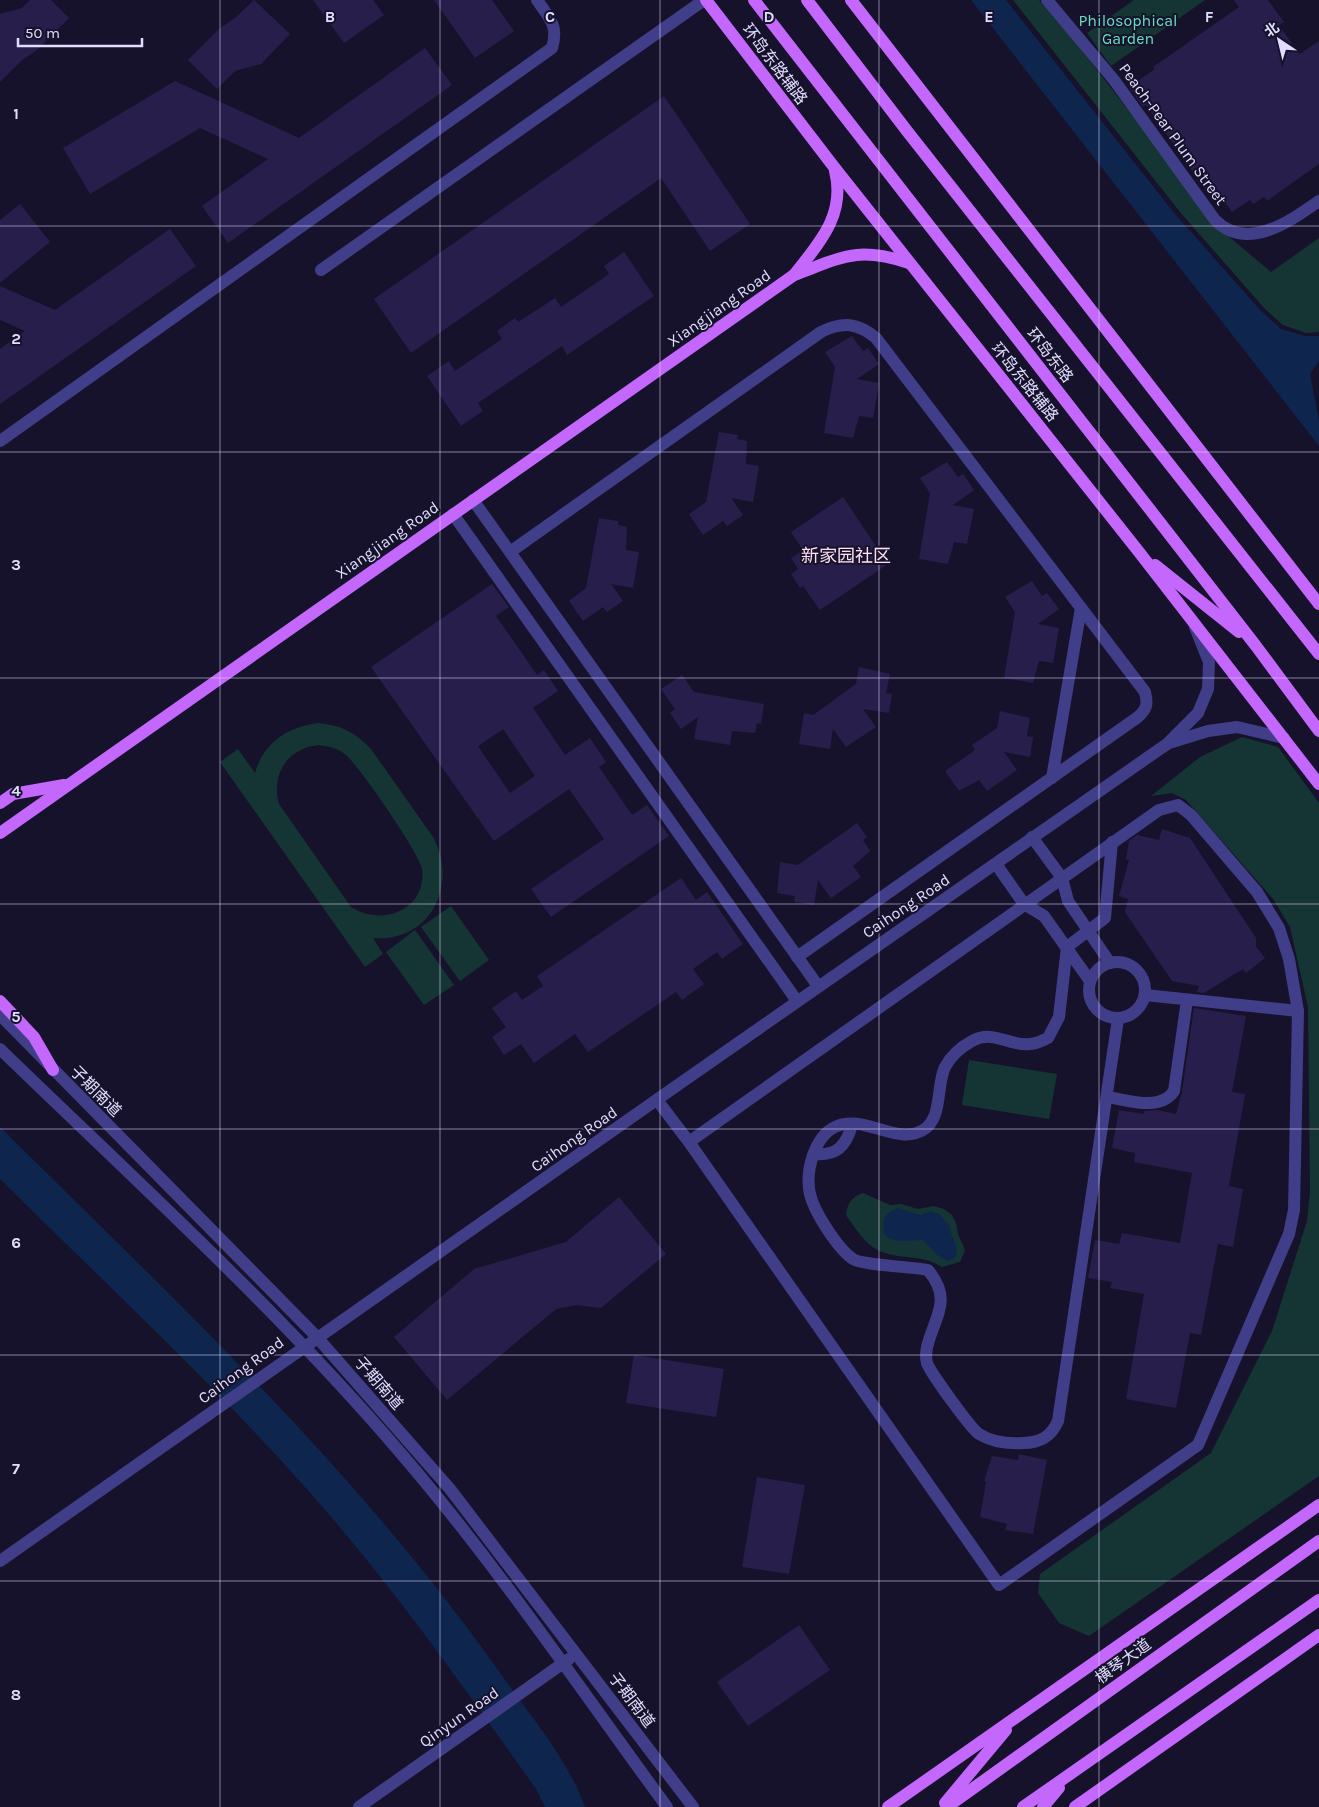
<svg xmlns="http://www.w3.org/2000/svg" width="1319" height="1807" font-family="Karla,'Noto Sans SC',sans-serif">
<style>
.green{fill:#153534;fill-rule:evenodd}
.water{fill:#0e264e}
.building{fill:#281e4c;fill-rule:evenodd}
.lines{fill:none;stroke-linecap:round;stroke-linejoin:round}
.minor{stroke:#413e89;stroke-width:12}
.major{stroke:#c467fc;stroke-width:12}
.grid{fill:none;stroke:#e1ddfe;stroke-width:1;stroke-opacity:0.55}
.labels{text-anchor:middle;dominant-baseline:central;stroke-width:4;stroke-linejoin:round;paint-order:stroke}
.park-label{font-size:16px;fill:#69dfc1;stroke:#16122b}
.street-label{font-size:16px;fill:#e1ddfe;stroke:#16122b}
.neighbourhood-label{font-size:18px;fill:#fedff3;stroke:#16122b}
.grid-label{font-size:16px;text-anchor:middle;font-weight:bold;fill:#e1ddfe;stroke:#16122b;stroke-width:4;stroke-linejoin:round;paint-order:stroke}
</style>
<rect width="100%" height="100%" fill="#16122b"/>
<g class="green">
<path d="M 1013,0 L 1039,0 L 1073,39 L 1221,230 L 1271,272 L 1319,238 L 1319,332 L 1306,333 L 1283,325 L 1265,309 L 1180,212 Z"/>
<path d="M 1134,0 L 1205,0 L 1111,66 L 1087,33 Z"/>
<path d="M 318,723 C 340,725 355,732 371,749 L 433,837 C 459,885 430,943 373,938 L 383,954 L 365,967 L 220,762 L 238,749 L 255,773 C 264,742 288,727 318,723 ZM 318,745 C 328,746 338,748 346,755 C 359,766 420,854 422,869 C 427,910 382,927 351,907 L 279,804 C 271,774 287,749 318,745 Z"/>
<path d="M 1242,737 L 1278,747 L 1319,803 L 1319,1476 L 1089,1636 L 1059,1623 L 1038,1593 L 1040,1574 L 1211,1453 L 1272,1331 L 1307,1221 L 1310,1191 L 1308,1007 L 1290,927 L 1273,899 L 1186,800 L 1172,793 L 1151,796 L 1200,757 Z"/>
<path d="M 451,906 L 489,960 L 460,981 L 421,927 Z"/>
<path d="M 415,930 L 454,985 L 424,1005 L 386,952 Z"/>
<path d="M 969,1060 L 1057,1074 L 1049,1119 L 962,1105 Z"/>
<path d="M 863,1193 L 890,1205 L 901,1204 L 918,1209 L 934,1206 L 944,1209 L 952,1215 L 956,1223 L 958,1234 L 965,1250 L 960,1262 L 942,1267 C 921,1254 907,1260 885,1253 C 867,1248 856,1229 846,1215 C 848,1202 851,1198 863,1193 Z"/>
</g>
<g class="water">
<path d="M 971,0 L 1006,0 L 1175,214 L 1261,311 L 1281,329 L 1305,336 L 1319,336 L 1319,361 L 1310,374 L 1319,421 L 1319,446 Z"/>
<path d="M 0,1127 C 175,1300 355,1468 498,1670 C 528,1713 567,1757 585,1807 L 545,1807 L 536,1789 C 465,1689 395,1589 313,1496 C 215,1385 106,1284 0,1179 Z"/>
<path d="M 897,1208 L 921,1215 L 931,1211 L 939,1214 L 950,1226 C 950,1239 962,1247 954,1259 L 948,1261 L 938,1256 L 923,1240 C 908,1240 895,1245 884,1234 C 882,1220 884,1214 897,1208 Z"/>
</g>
<g class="building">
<path d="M 30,0 L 51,0 L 69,18 L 37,50 L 22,60 L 0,82 L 0,14 L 22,8 Z"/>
<path d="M 254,0 L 290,34 L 261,64 L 235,71 L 217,89 L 188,60 L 220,28 L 235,18 Z"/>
<path d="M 313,0 L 373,0 L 384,15 L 344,43 Z"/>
<path d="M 434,0 L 492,0 L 514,31 L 475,58 Z"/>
<path d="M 1234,0 L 1268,0 L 1284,22 L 1279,25 L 1299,54 L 1319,41 L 1319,164 L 1267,201 L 1264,197 L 1253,204 L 1250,200 L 1232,212 L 1219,194 L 1212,199 L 1146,105 L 1143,107 L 1129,87 L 1155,69 L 1153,67 L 1239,7 Z"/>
<path d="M 425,48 L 452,85 L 228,243 L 202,206 L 268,159 L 200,128 L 90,194 L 63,148 L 175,81 L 299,138 Z"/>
<path d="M 664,96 L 750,224 L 710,251 L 661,178 L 411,353 L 374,299 Z"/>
<path d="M 20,204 L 50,242 L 0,283 L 0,220 Z"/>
<path d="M 170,229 L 196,266 L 0,404 L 0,349 L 25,331 L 0,320 L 0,286 L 55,310 Z"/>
<path d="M 624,252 L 654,296 L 567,355 L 562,346 L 478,403 L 483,411 L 461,426 L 427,376 L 449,361 L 455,371 L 502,339 L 497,331 L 515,318 L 518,322 L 555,298 L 561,307 L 609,274 L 604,266 Z"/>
<path d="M 852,336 L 863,351 L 868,348 L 879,364 L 857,379 L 879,383 L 873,418 L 859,416 L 853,438 L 824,433 L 835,367 L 825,352 Z"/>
<path d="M 719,432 L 738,435 L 737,439 L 747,441 L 746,464 L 759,466 L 753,502 L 731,498 L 743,515 L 727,526 L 723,521 L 703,535 L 689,514 L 706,502 Z"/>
<path d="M 947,462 L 958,477 L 963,474 L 974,490 L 953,505 L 974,509 L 967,544 L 954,542 L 948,564 L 919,559 L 930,493 L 920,478 Z"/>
<path d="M 843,497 L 888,564 L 820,610 L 803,586 L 800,588 L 791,574 L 798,569 L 791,558 L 803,550 L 791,532 Z"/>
<path d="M 599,518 L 618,521 L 618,525 L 627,527 L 626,550 L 639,552 L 633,588 L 611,584 L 623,601 L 607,612 L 603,607 L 583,621 L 569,601 L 586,588 Z"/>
<path d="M 1032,581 L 1042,596 L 1047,593 L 1059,609 L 1038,624 L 1059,628 L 1053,663 L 1039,661 L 1033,683 L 1004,678 L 1015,612 L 1005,597 Z"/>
<path d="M 492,584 L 509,607 L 496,616 L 537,675 L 544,670 L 558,691 L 533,708 L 565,755 L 590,738 L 606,762 L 599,767 L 632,815 L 647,805 L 669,836 L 551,917 L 531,889 L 604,839 L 569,789 L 494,841 L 371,667 ZM 503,729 L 535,776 L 510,793 L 478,746 Z"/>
<path d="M 859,667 L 890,674 L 886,693 L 892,694 L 889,713 L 863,709 L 876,727 L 846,747 L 833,729 L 830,749 L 799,744 L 804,713 L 813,715 L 856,684 Z"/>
<path d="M 682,675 L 694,692 L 764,704 L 761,724 L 757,723 L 755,733 L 732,731 L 730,745 L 694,739 L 698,717 L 681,729 L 670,713 L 675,709 L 661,689 Z"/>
<path d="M 1000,711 L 1030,718 L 1027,736 L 1033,737 L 1030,757 L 1004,752 L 1017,770 L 987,791 L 979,780 L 959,791 L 945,771 L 975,750 L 972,745 L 997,728 Z"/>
<path d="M 857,823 L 867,837 L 863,840 L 870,851 L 853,866 L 861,877 L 831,898 L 818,880 L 814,905 L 794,902 L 795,896 L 777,893 L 780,862 L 798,865 Z"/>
<path d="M 1162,829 L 1190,838 L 1256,938 L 1256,947 L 1265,958 L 1246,973 L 1243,969 L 1204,993 L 1197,992 L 1199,986 L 1172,981 L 1125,912 L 1128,899 L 1119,896 L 1129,860 L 1126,859 L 1129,841 L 1137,835 L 1159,840 Z"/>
<path d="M 681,878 L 696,900 L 707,892 L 743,944 L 722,959 L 717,952 L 693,969 L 704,984 L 682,1000 L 676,992 L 588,1052 L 575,1034 L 534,1063 L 521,1044 L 504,1055 L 492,1037 L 506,1027 L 492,1008 L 516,991 L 522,1000 L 543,986 L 537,976 Z"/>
<path d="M 1194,1008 L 1246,1016 L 1232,1092 L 1245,1094 L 1229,1186 L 1243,1189 L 1233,1247 L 1218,1244 L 1201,1335 L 1190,1333 L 1176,1408 L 1126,1399 L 1144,1294 L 1110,1288 L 1112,1282 L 1088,1278 L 1095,1240 L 1119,1244 L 1122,1233 L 1180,1243 L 1192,1173 L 1134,1162 L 1135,1153 L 1112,1148 L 1119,1110 L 1144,1114 L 1144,1111 L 1157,1110 L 1176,1114 L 1182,1092 Z"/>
<path d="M 619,1197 L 666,1254 L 601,1308 L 577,1305 L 556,1309 L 447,1400 L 394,1337 L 474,1269 L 566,1242 Z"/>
<path d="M 634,1355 L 724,1369 L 716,1417 L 626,1403 Z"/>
<path d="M 1019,1454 L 1047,1460 L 1033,1534 L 1005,1530 L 1007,1524 L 980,1517 L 986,1482 L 984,1481 L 992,1456 L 1018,1460 Z"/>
<path d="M 757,1477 L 805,1485 L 789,1574 L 742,1567 Z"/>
<path d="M 799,1625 L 830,1670 L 748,1726 L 717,1682 Z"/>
</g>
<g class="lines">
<g class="minor">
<path d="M 1047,0 L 1114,80 L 1215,220 C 1247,252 1289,222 1319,201"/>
<path d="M 321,270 L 704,0"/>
<path d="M 0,441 L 552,48 C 559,25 549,18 537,0"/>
<path d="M 473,500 L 818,986"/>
<path d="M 453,514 L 797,1001"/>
<path d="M 510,552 L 821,332 C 843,321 858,323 876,338 L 1145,692 C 1148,704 1147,709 1138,717 L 797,957"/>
<path d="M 1169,743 L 1208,731 L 1237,727 L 1284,738"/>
<path d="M 1052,778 L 1081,608"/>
<path d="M 1032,837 L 1062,878 L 1068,901 L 1110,963"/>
<path d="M 1112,842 L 1105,918 L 1067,947 L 1059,1017 L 1048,1038 C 1043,1040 1036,1044 1030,1044 C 1010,1047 994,1029 972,1041 C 961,1047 951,1056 945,1067 C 936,1085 943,1119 923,1130 C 897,1146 863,1113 835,1127 C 814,1137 805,1172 810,1194 C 814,1212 838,1249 853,1259 C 861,1265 914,1267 928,1270 C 950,1297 939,1310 929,1340 C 927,1346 925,1356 927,1363 C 930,1372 971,1429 979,1434 C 992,1442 1007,1444 1023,1443 C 1040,1443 1051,1437 1058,1421 L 1118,1019"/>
<path d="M 996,864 L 1024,904 L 1044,916 L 1090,981"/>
<circle cx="1117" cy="990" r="28"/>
<path d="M 1145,995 L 1298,1011"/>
<path d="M 0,1015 L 316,1336 L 450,1489 L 693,1807"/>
<path d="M 0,1049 C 137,1182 280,1311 404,1457 C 499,1568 581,1690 667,1807"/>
<path d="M 1107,1097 C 1128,1100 1160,1112 1174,1091 L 1187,1000"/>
<path d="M 657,1100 L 689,1142 L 999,1585 L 1198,1445 L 1289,1234 L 1294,1210 L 1298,1011 L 1289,959 L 1279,928 L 1257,892 L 1191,815 L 1178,805 L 1159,810 L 689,1142"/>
<path d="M 814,1154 C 837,1156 846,1146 852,1125"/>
<path d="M 0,1561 C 388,1287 777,1015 1167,744 L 1198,713 L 1208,689 L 1209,662 L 1195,627"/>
<path d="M 359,1807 L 569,1659"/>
</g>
<g class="major">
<path d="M 706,0 L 834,167 L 1139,552 L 1319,784"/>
<path d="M 754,0 L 1256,646 L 1319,731"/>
<path d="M 807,0 L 907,131 L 1319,654"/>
<path d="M 851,0 L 1319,604"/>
<path d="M 794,275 C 819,243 846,215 835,171"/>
<path d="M 1155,565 L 1239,632"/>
<path d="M 0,803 L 13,794 L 64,785"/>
<path d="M 0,833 L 794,275 C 843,257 857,246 909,263"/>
<path d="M 0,1001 L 34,1037 L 53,1070"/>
<path d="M 945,1803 L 1006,1730"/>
<path d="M 888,1807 L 1319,1505"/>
<path d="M 947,1807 L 1319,1541"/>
<path d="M 1023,1807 L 1319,1600"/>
<path d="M 1043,1807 L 1059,1788"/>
<path d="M 1075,1807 L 1319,1635"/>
</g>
</g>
<path class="grid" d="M 220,0 L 220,1807M 440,0 L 440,1807M 660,0 L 660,1807M 879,0 L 879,1807M 1099,0 L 1099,1807M 0,226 L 1319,226M 0,452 L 1319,452M 0,678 L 1319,678M 0,904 L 1319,904M 0,1129 L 1319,1129M 0,1355 L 1319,1355M 0,1581 L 1319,1581"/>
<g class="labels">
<g class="park-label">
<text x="1128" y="20">Philosophical<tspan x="1128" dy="18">Garden</tspan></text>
</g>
<g class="street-label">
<text transform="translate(775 64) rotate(53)">环岛东路辅路</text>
<text transform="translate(1173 134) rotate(54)">Peach-Pear Plum Street</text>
<text transform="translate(719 308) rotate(-35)">Xiangjiang Road</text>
<text transform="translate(1050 355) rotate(52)">环岛东路</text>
<text transform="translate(1025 382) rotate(51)">环岛东路辅路</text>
<text transform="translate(387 540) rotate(-35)">Xiangjiang Road</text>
<text transform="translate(906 906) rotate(-34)">Caihong Road</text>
<text transform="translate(96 1091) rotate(45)">子期南道</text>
<text transform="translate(574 1139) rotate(-35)">Caihong Road</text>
<text transform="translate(241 1370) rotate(-36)">Caihong Road</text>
<text transform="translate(379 1383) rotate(49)">子期南道</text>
<text transform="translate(1123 1661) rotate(-36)">横琴大道</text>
<text transform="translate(632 1700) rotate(53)">子期南道</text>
<text transform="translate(459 1717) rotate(-35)">Qinyun Road</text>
</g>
<g class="neighbourhood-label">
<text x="846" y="556">新家园社区</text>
</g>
</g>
<g class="grid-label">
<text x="330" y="22">B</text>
<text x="550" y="22">C</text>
<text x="769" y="22">D</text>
<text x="989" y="22">E</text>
<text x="1209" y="22">F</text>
<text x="16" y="119">1</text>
<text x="16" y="344">2</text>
<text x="16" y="570">3</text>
<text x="16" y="796">4</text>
<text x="16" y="1022">5</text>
<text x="16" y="1248">6</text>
<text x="16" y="1474">7</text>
<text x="16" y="1700">8</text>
</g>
<g transform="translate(1279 40) rotate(325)" stroke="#16122b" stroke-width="4" paint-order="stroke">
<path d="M0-4L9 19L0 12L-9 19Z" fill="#e1ddfe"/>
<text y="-8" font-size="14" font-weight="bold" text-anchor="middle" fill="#e1ddfe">北</text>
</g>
<path d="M18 38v8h124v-8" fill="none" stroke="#e1ddfe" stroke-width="2.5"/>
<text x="25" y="38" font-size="15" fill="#e1ddfe" stroke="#16122b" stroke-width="4" paint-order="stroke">50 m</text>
</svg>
